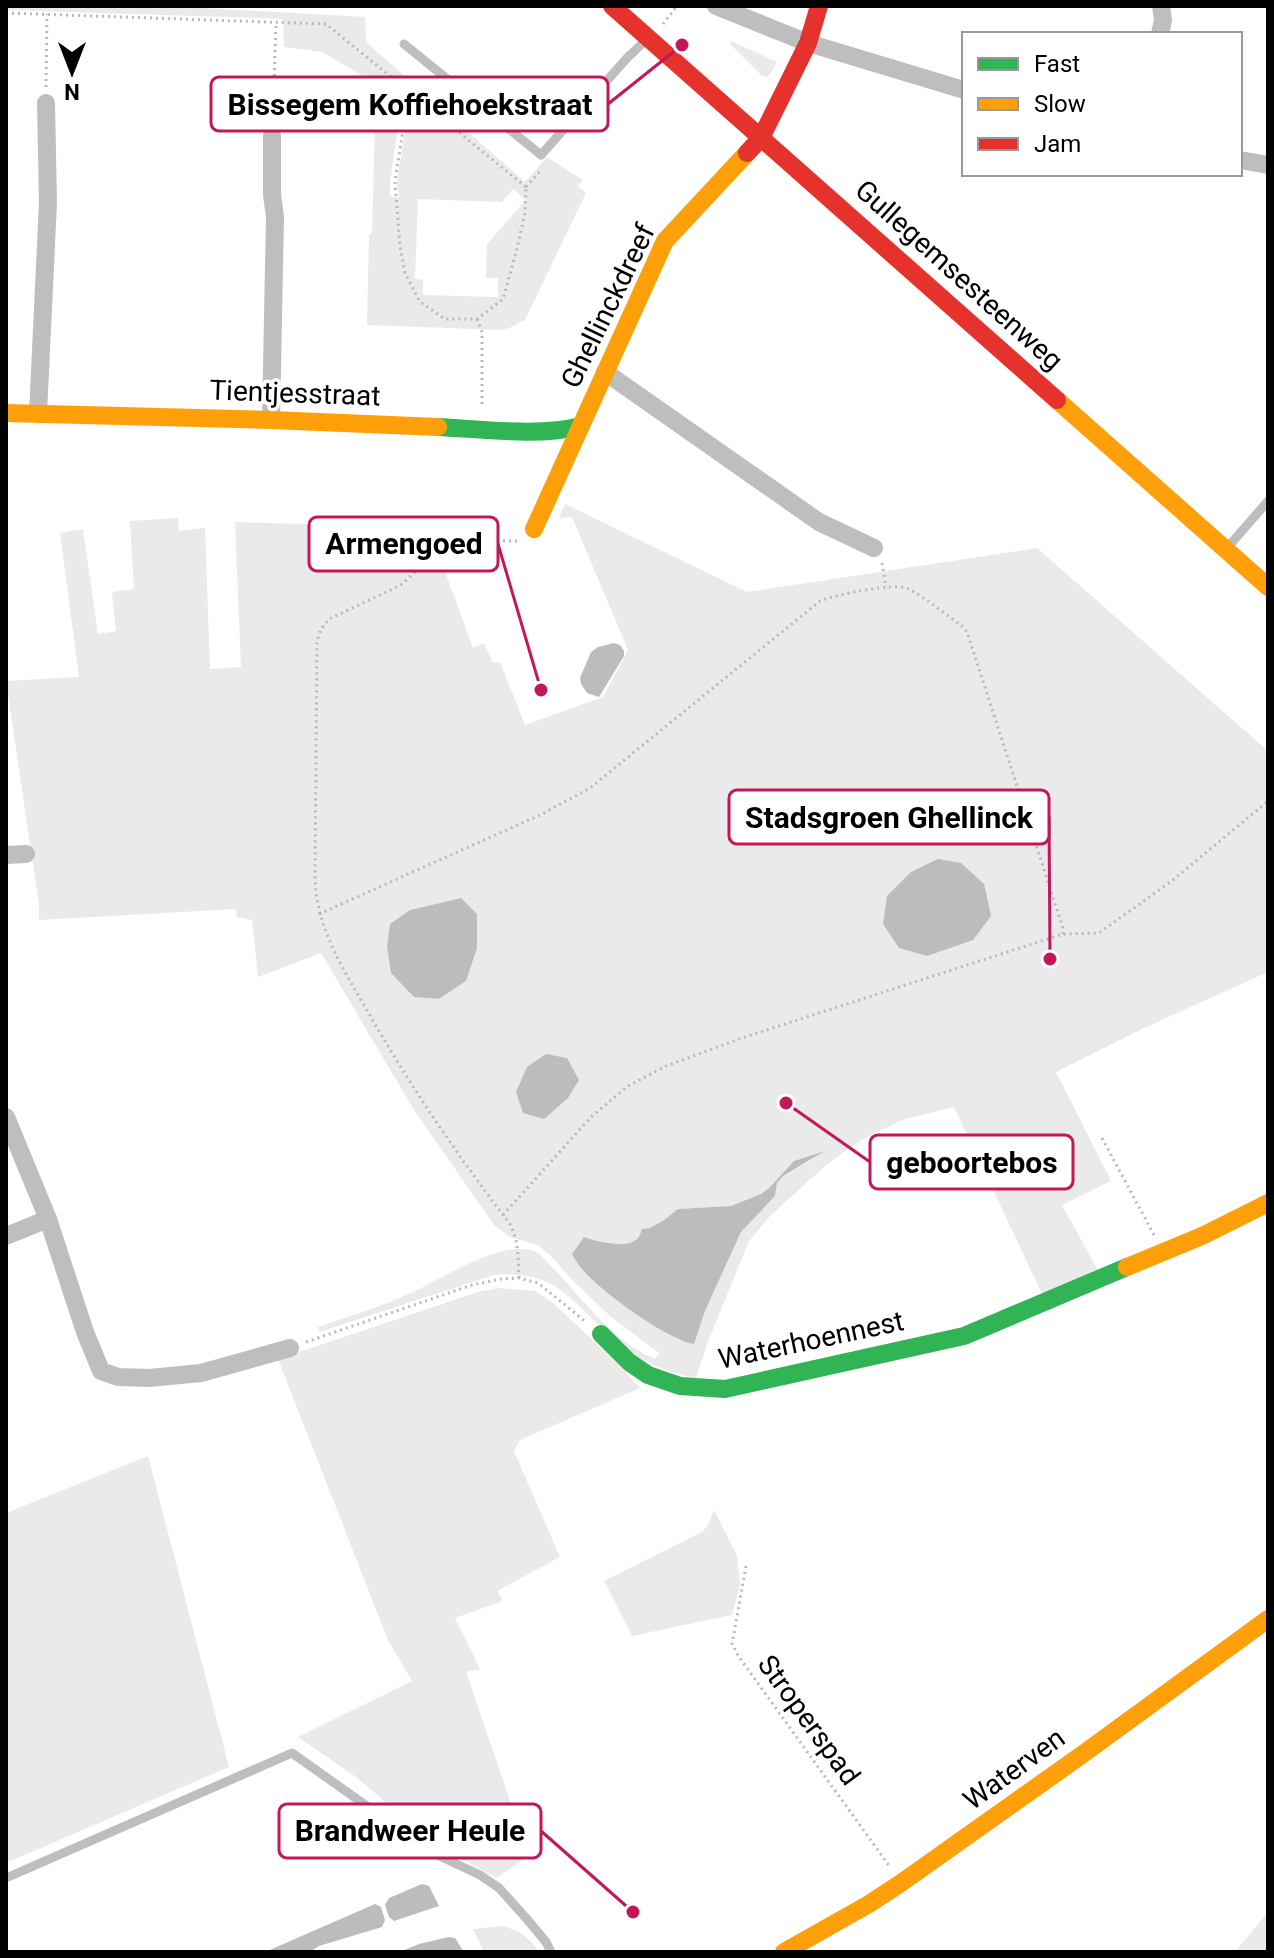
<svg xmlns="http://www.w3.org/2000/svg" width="1274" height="1958" font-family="Roboto,sans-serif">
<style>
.green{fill:#eaeaea;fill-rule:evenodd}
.water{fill:#bcbcbc}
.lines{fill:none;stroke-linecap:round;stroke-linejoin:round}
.path{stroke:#b8b8b8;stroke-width:3;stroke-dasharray:2 4;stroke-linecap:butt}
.lane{stroke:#bebebe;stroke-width:9}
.street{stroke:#bebebe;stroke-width:18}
.fast{stroke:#30b455;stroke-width:18}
.slow{stroke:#ff9f0a;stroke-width:18}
.jam{stroke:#e5322d;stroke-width:18}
.labels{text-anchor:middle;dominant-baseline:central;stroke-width:7;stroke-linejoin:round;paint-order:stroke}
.street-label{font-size:28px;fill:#000;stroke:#fff}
.leader{fill:none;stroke:#c2185b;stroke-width:3}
.callout-dot{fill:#c2185b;stroke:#fff;stroke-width:3}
.callout{fill:#fff;stroke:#c2185b;stroke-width:3}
.callout-label{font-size:30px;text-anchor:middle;font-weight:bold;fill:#000}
</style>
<rect width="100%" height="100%" fill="#fff"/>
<g class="green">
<path d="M 6,6 L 166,6 L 365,17 L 366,42 L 525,182 L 547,157 L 583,180 L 578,186 L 586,193 L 525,320 L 509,328 L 500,330 L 367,325 L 369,234 L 372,234 L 376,87 L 363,76 L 322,52 L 284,47 L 283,19 L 6,10 ZM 402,96 L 410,103 L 397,181 L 399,198 L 390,196 L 390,184 ZM 513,189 L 526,200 L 487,244 L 486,278 L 498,278 L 498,297 L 423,295 L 423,280 L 415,279 L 418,199 L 502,202 Z"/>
<path d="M 731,41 L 777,62 L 771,73 L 767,77 L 762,76 L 730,44 Z"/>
<path d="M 565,504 L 747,592 L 1037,548 L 1268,751 L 1268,972 L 1144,1028 L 1056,1072 L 1111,1181 L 1062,1205 L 1100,1274 L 1044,1298 L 954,1107 L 902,1120 L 859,1141 L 825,1166 L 770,1216 L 749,1241 L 709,1339 L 696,1378 C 670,1373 645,1363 623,1347 C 616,1342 610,1336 604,1330 C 565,1293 552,1271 494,1275 L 319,1332 L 318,1327 C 349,1316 381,1307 411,1293 C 442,1279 496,1242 531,1250 C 539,1252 545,1259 550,1265 C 582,1298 612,1341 655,1359 L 659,1353 L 610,1316 L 573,1281 L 550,1255 L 537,1245 L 510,1237 L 494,1225 L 414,1110 L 321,953 L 258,977 L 252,920 L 237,917 L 236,909 L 39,920 L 39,905 L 6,681 L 79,677 L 60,533 L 83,529 L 98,634 L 116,631 L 112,592 L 134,589 L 130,521 L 178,518 L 179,531 L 205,528 L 210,669 L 241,667 L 235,522 L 429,528 L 473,648 L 484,643 L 493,663 L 500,662 L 525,725 L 603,697 L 628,650 L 572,517 L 559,518 ZM 461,898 L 466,981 L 439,999 L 414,997 L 390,924 L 410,910 ZM 820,1153 L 812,1160 L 783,1176 L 777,1183 L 775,1196 L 741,1232 L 705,1311 L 694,1344 L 658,1328 L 602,1287 L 584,1237 C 595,1241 624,1247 634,1241 C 639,1239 640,1234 642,1229 L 650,1228 L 664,1220 L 678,1209 L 731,1206 L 761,1194 L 769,1188 L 794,1161 Z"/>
<path d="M 499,1288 L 535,1291 L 552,1302 L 616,1362 L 640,1388 L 520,1440 L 514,1451 L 560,1557 L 497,1591 L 503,1601 L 455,1618 L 480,1669 L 466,1672 L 529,1856 L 496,1878 L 434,1843 L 356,1777 L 298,1737 L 412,1681 L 388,1640 L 278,1359 L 478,1292 Z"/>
<path d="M 148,1456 L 229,1767 L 6,1863 L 6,1513 Z"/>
<path d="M 714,1510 L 737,1555 L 740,1585 L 732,1615 L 632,1636 L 604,1581 L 702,1532 L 708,1525 Z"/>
<path d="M 1268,1912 L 1268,1952 L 1235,1952 Z"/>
<path d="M 502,1926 C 518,1930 530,1937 539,1952 L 484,1952 L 473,1929 Z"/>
</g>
<g class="water">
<path d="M 614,643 L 620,645 L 624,651 L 624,656 L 599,697 L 587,693 L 581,684 L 580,678 L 591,652 L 598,647 Z"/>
<path d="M 938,859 L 961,863 L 984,884 L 991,916 L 973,940 L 927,956 L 899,948 L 883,924 L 887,896 L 911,872 Z"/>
<path d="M 461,898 L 477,914 L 477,948 L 466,981 L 439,999 L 414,997 L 391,973 L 387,947 L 390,924 L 410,910 Z"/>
<path d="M 546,1054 L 567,1058 L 579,1080 L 568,1098 L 544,1119 L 523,1113 L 516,1092 L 527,1067 Z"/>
<path d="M 825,1151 L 783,1176 L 777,1183 L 775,1196 L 741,1232 L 705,1311 L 694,1344 C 668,1340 600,1291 583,1270 C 578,1265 575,1259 572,1254 L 584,1237 C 595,1241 624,1248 634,1241 C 639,1239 640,1234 642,1229 L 650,1228 L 664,1220 L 678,1209 L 731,1206 L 761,1194 L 769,1188 L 794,1161 Z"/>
<path d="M 422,1884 L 429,1886 L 439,1906 L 394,1921 L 389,1917 L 385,1905 L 389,1898 Z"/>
<path d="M 375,1904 L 381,1907 L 385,1920 L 382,1927 L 319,1946 L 310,1952 L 265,1952 Z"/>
<path d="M 449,1937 L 455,1938 L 464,1952 L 399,1952 L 419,1944 Z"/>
</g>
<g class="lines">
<g class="path">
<path d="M 6,13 L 326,24 L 526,187"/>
<path d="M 663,24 L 677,6"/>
<path d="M 46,87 L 47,14"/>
<path d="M 409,93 L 395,181 L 400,246 L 405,273 L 420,302 L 445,319 L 477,319 L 503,299 L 517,249 L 525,213 L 526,187"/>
<path d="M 273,118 L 276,22"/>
<path d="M 526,187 L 542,169"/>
<path d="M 477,319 L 482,332 L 482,406"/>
<path d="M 517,541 L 450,540 L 401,585 L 329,619 L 321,629 L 317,641 L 315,878 C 316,930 347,975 372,1019 C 413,1090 460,1159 510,1224 C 519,1242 518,1259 519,1278"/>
<path d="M 882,563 L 886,587"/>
<path d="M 319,914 L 540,815 L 590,788 L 820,601 C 834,595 896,582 909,589 C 927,599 945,614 962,626 L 967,632 L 1063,928 L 1063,934"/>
<path d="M 1102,1138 L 1154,1235"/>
<path d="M 503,1215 L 591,1117 L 628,1086 L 666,1066 L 742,1038 L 927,978 L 1063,934 L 1099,933 L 1173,880 L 1268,801"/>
<path d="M 306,1342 L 472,1285 L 501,1279 L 519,1278 L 538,1283 L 586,1322"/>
<path d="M 746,1566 L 732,1644 L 739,1657 L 890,1867"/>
</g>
<g class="lane">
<path d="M 404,44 L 541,155 L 627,58 L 646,40"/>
<path d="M 1228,547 L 1268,501"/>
<path d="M 6,1878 L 292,1753 L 433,1853 L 480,1875 L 499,1888 L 526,1918 L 546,1942 L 551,1952"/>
</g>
<g class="street">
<path d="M 716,6 L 808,43 L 964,90"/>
<path d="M 1160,34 L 1163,20 L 1161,6"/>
<path d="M 1240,160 L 1268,165"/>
<path d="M 605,372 L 819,522 L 874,548"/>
<path d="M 38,414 L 48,202 L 46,103"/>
<path d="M 271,420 L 275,217 L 272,195 L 272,136"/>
<path d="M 6,855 L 26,854"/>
<path d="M 6,1117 L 48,1219 L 85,1332 L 101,1371 L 118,1377 L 149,1378 L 201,1373 L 290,1348"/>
<path d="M 6,1236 L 48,1219"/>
</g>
<g class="fast">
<path d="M 438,427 C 481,429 541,437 581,426"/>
<path d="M 601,1334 L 629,1362 L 648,1375 L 680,1386 L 725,1389 L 964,1336 L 1127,1267"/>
</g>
<g class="slow">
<path d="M 1057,400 L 1268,587"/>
<path d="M 6,413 L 271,420 L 438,427"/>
<path d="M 534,529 L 665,241 L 747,153"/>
<path d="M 1127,1267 L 1202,1236 L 1268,1203"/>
<path d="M 784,1952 L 869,1904 L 901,1883 L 1083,1754 L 1268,1619"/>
</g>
<g class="jam">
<path d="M 612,6 L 1057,400"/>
<path d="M 747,153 L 761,138 L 808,43 L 819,6"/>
</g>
</g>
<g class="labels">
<g class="street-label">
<text transform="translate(959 275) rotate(42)">Gullegemsesteenweg</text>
<text transform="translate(608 306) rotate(-64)">Ghellinckdreef</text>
<text transform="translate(295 393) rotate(2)">Tientjesstraat</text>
<text transform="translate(811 1340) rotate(-12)">Waterhoennest</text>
<text transform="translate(809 1720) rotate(54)">Stroperspad</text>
<text transform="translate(1014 1769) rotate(-36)">Waterven</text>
</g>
</g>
<path class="leader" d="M682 45L608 104M541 690L498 544M1050 959L1049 817M786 1103L870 1162M633 1912L541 1831"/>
<g class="callout-dot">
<circle cx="682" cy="45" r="8"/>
<circle cx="541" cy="690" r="8"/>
<circle cx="1050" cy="959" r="8"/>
<circle cx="786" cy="1103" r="8"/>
<circle cx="633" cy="1912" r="8"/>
</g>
<g class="callout">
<rect x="211" y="77" width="397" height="54" rx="8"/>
<rect x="309" y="517" width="189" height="54" rx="8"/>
<rect x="729" y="790" width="320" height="54" rx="8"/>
<rect x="870" y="1135" width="203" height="54" rx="8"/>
<rect x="279" y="1804" width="262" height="54" rx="8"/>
</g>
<g class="callout-label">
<text x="410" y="115">Bissegem Koffiehoekstraat</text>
<text x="404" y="554">Armengoed</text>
<text x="889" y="828">Stadsgroen Ghellinck</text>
<text x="972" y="1173">geboortebos</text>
<text x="410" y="1841">Brandweer Heule</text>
</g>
<rect width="1274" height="1958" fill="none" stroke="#000000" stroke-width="16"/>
<rect x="962" y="32" width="280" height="144" fill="#ffffff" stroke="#999999" stroke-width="2"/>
<rect x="978" y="58" width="40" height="12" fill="#30b455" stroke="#999999" stroke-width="2"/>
<text x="1034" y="72" font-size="24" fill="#000000">Fast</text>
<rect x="978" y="98" width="40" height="12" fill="#ff9f0a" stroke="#999999" stroke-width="2"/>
<text x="1034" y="112" font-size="24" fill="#000000">Slow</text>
<rect x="978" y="138" width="40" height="12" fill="#e5322d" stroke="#999999" stroke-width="2"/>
<text x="1034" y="152" font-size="24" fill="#000000">Jam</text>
<g transform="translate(72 72) rotate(180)" stroke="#ffffff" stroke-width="6" paint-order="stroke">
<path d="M0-6L14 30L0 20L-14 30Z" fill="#000000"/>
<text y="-12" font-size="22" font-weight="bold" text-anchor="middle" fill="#000000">N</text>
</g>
</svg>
